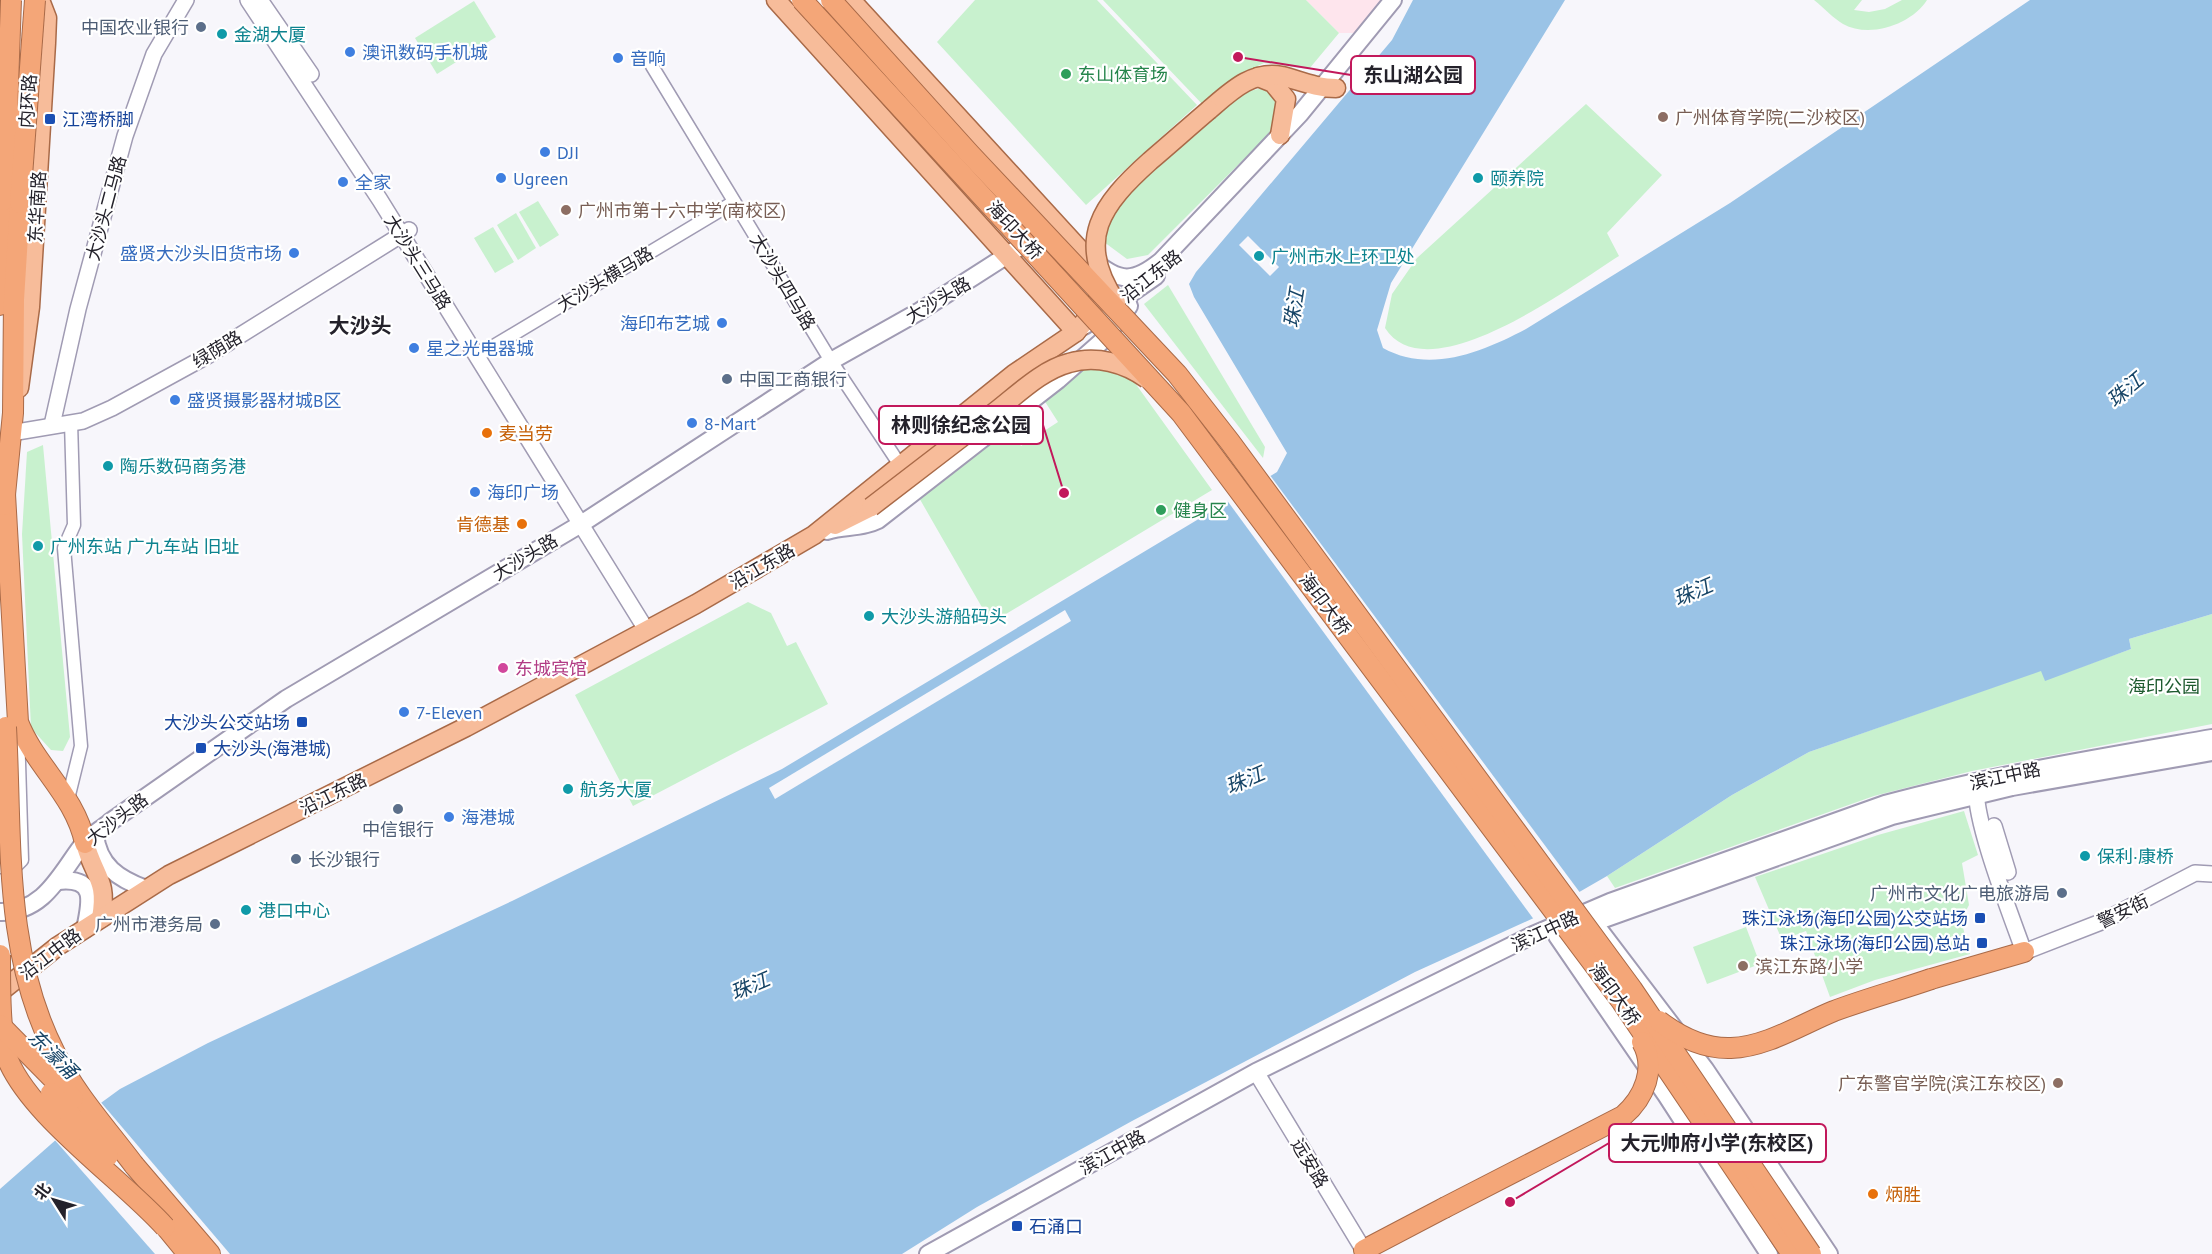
<svg xmlns="http://www.w3.org/2000/svg" width="2212" height="1254" font-family="'PT Sans','Noto Sans SC',sans-serif">
<style>
.commercial{fill:#fee5ed}
.green{fill:#c8f1ce}
.water{fill:#9ac3e6}
.pier{fill:#f7f6fb}
.lines{fill:none;stroke-linecap:round;stroke-linejoin:round}
.minor-casing{stroke:#a09bb3;stroke-width:15}
.tertiary-casing{stroke:#a09bb3;stroke-width:18}
.secondary-casing{stroke:#a09bb3;stroke-width:20}
.primary-casing{stroke:#a96a48;stroke-width:21}
.trunk-casing{stroke:#a96a48;stroke-width:22}
.minor{stroke:#fff;stroke-width:12}
.tertiary{stroke:#fff;stroke-width:15}
.secondary{stroke:#fff;stroke-width:16}
.primary{stroke:#f7bc9a;stroke-width:18}
.trunk{stroke:#f4a678;stroke-width:20}
.primary-bridge-casing{stroke:#a96a48;stroke-width:21;stroke-linecap:butt}
.trunk-bridge-casing{stroke:#a96a48;stroke-width:22;stroke-linecap:butt}
.primary-bridge{stroke:#f7bc9a;stroke-width:18}
.trunk-bridge{stroke:#f4a678;stroke-width:20}
.service-dot{fill:#5c6f8a;stroke:#fff;stroke-width:2}
.culture-dot{fill:#0f9aa8;stroke:#fff;stroke-width:2}
.shop-dot{fill:#3f7fe0;stroke:#fff;stroke-width:2}
.leisure-dot{fill:#2e9e5b;stroke:#fff;stroke-width:2}
.education-dot{fill:#8d6e63;stroke:#fff;stroke-width:2}
.transit-dot{fill:#1a4fb4;stroke:#fff;stroke-width:2}
.food-dot{fill:#e8710a;stroke:#fff;stroke-width:2}
.hotel-dot{fill:#d1479c;stroke:#fff;stroke-width:2}
.labels{text-anchor:middle;dominant-baseline:central;stroke-width:4.5;stroke-linejoin:round;paint-order:stroke}
.service-label{font-size:18px;fill:#4e5e75;stroke:#fff;text-anchor:end}
.culture-label{font-size:18px;fill:#0d838f;stroke:#fff;text-anchor:start}
.shop-label{font-size:18px;fill:#366cbe;stroke:#fff;text-anchor:start}
.leisure-label{font-size:18px;fill:#27864d;stroke:#fff;text-anchor:start}
.street-label{font-size:18px;fill:#24222b;stroke:#fff}
.education-label{font-size:18px;fill:#785e54;stroke:#fff;text-anchor:start}
.transit-label{font-size:18px;fill:#164399;stroke:#fff;text-anchor:start}
.food-label{font-size:18px;fill:#c56008;stroke:#fff;text-anchor:start}
.hotel-label{font-size:18px;fill:#b23c85;stroke:#fff;text-anchor:start}
.park-label{font-size:18px;fill:#1e5b2f;stroke:#fff}
.water-label{font-size:20px;font-style:italic;fill:#164466;stroke:#fff}
.quarter-label{font-size:21px;font-weight:bold;fill:#24222b;stroke:#fff}
.leader{fill:none;stroke:#c2185b;stroke-width:2}
.callout-dot{fill:#c2185b;stroke:#fff;stroke-width:2}
.callout{fill:#fff;stroke:#c2185b;stroke-width:2}
.callout-label{font-size:20px;text-anchor:middle;font-weight:bold;fill:#24222b}
</style>
<rect width="100%" height="100%" fill="#f7f6fb"/>
<path class="commercial" d="M 1306,0 L 1386,0 L 1356,33 L 1339,33 Z"/>
<g class="green">
<path d="M 975,0 L 1097,0 L 1197,105 L 1086,205 L 937,42 Z"/>
<path d="M 1103,0 L 1306,0 L 1339,33 L 1309,69 L 1264,63 L 1239,75 L 1204,106 Z"/>
<path d="M 1814,0 L 1862,0 L 1854,10 L 1869,12 L 1885,9 L 1902,0 L 1927,0 C 1912,24 1870,39 1843,24 C 1833,18 1824,8 1814,0 Z"/>
<path d="M 474,1 L 496,37 L 437,74 L 415,38 Z"/>
<path d="M 1263,88 L 1277,95 L 1278,114 L 1271,132 L 1148,255 L 1127,259 L 1104,242 L 1106,222 L 1116,204 L 1245,92 Z"/>
<path d="M 1586,104 L 1662,175 L 1607,233 L 1619,256 C 1574,284 1428,395 1385,328 L 1392,294 L 1417,258 Z"/>
<path d="M 538,201 L 559,235 L 540,247 L 519,212 Z"/>
<path d="M 516,213 L 536,248 L 518,260 L 497,225 Z"/>
<path d="M 493,227 L 514,262 L 495,273 L 474,238 Z"/>
<path d="M 1168,285 L 1265,447 L 1263,458 L 1144,304 Z"/>
<path d="M 1083,366 L 1123,373 L 1135,383 L 1212,490 L 991,623 L 918,496 L 1008,426 L 1021,446 L 1058,422 L 1044,400 Z"/>
<path d="M 43,445 L 70,737 L 63,751 L 51,750 L 31,728 L 22,534 L 27,452 Z"/>
<path d="M 748,602 L 771,613 L 787,646 L 796,642 L 828,704 L 633,806 L 575,695 Z"/>
<path d="M 2212,614 L 2212,724 L 1972,771 L 1874,796 L 1615,888 L 1607,876 L 1732,795 L 1809,752 L 2042,670 L 2045,680 L 2131,649 L 2129,639 Z"/>
<path d="M 1964,811 L 1978,855 L 1962,863 L 1969,905 L 1961,920 L 1970,954 L 1875,980 L 1830,997 L 1806,931 L 1782,940 L 1755,877 L 1878,835 Z"/>
<path d="M 1746,927 L 1760,964 L 1707,984 L 1693,947 Z"/>
</g>
<path class="water" d="M 1413,0 L 1565,0 L 1391,283 L 1377,330 L 1383,348 C 1430,374 1482,352 1526,329 L 1730,203 L 2030,0 L 2212,0 L 2212,614 L 2129,639 L 2131,649 L 2045,681 L 2041,671 L 1809,752 L 1732,795 L 1607,876 L 1536,917 L 1415,972 L 1132,1121 L 977,1207 L 902,1254 L 0,1254 L 0,1189 L 83,1116 L 120,1089 L 208,1043 L 512,901 L 782,769 L 1277,472 L 1287,453 L 1194,297 L 1189,284 L 1196,272 L 1392,40 Z"/>
<g class="pier">
<path d="M 1248,236 L 1279,267 L 1270,276 L 1239,245 Z"/>
<path d="M 1269,474 L 1581,894 L 1535,921 L 1226,499 Z"/>
<path d="M 1065,610 L 1071,621 L 775,799 L 769,788 Z"/>
<path d="M 99,1100 L 230,1254 L 155,1254 L 53,1138 Z"/>
</g>
<g class="lines">
<defs>
<g id="minor">
<path d="M 652,66 L 831,361 L 900,465"/>
<path d="M 477,356 L 734,202"/>
<path d="M 68,799 L 81,746 L 64,548 L 74,525 L 71,422"/>
<path d="M 0,867 L 16,866 L 22,860 L 18,730"/>
</g>
<g id="tertiary">
<path d="M 248,0 L 380,200 L 647,631"/>
<path d="M 260,0 L 311,74"/>
<path d="M 52,425 L 78,309 L 125,136 L 154,54 L 186,0"/>
<path d="M 11,433 L 83,421 L 112,408 L 207,356 L 409,230"/>
<path d="M 1977,785 C 1971,814 2012,918 2024,952 L 2101,922 L 2195,873 L 2212,874"/>
<path d="M 1994,826 L 2008,872"/>
<path d="M 1256,1072 L 1366,1254"/>
</g>
<g id="secondary">
<path d="M 1093,260 C 1119,283 1134,283 1161,261 L 1300,114 L 1393,0"/>
<path d="M 1084,326 L 1156,276"/>
<path d="M 827,531 C 844,525 860,529 878,520 L 1058,380 L 1101,342 L 1129,306"/>
<path d="M 95,834 C 98,866 119,879 146,889"/>
<path d="M 58,881 C 97,877 91,901 85,929"/>
<path d="M 0,912 C 45,913 61,872 84,843 C 91,835 102,829 110,822 L 286,699 L 581,524 L 831,361 L 920,311 L 1034,238 L 1056,232"/>
<path d="M 1598,928 L 1705,1069 L 1829,1254"/>
<path d="M 1573,930 L 1892,816 L 2012,787 L 2212,752"/>
<path d="M 1557,936 L 1666,1095 L 1769,1254"/>
<path d="M 928,1254 L 1256,1072 L 1533,935 L 1610,902 L 1885,804 C 1992,775 2103,757 2212,738"/>
</g>
<g id="primary">
<path d="M 776,0 L 1076,332"/>
<path d="M 1258,77 L 1273,83 L 1286,99 L 1280,135"/>
<path d="M 1209,110 C 1230,92 1252,70 1282,76 C 1301,81 1316,88 1336,88"/>
<path d="M 19,388 L 30,307 L 46,43 L 47,18 L 40,0"/>
<path d="M 835,525 L 871,507"/>
<path d="M 85,843 C 94,877 108,879 101,918"/>
<path d="M 0,992 L 58,946 L 169,875 L 466,727 L 696,604 L 814,535 L 1014,374 L 1076,332 L 1093,311 L 1099,297 L 1097,286 L 1084,254 L 851,0"/>
</g>
<g id="trunk">
<path d="M 0,305 L 4,200"/>
<path d="M 5,494 L 18,722 C 35,766 75,795 85,843"/>
<path d="M 4,505 L 13,413 L 14,300 L 20,203"/>
<path d="M 1931,979 L 2024,952"/>
<path d="M 134,1165 L 210,1254"/>
<path d="M 156,1215 L 188,1254"/>
<path d="M 1364,1250 L 1444,1208"/>
</g>
</defs>
<use href="#minor" class="minor-casing"/>
<use href="#tertiary" class="tertiary-casing"/>
<use href="#secondary" class="secondary-casing"/>
<use href="#primary" class="primary-casing"/>
<use href="#trunk" class="trunk-casing"/>
<use href="#minor" class="minor"/>
<use href="#tertiary" class="tertiary"/>
<use href="#secondary" class="secondary"/>
<use href="#primary" class="primary"/>
<use href="#trunk" class="trunk"/>
<defs>
<g id="primary-bridge">
<path d="M 1116,302 C 1074,240 1102,204 1150,161 C 1170,144 1189,127 1209,110"/>
<path d="M 871,507 C 913,475 954,443 996,411 C 1018,394 1042,370 1069,363 C 1096,355 1125,363 1147,379"/>
</g>
<g id="trunk-bridge">
<path d="M 802,0 L 1181,413 L 1622,1002 L 1792,1254"/>
<path d="M 831,0 L 970,154 L 1177,374 L 1230,442 L 1632,989 L 1811,1254"/>
<path d="M 4,200 L 11,0"/>
<path d="M 20,203 L 35,0"/>
<path d="M 6,727 C 12,838 3,952 55,1053 C 75,1094 107,1129 134,1165"/>
<path d="M 0,955 C 0,986 0,1022 5,1052 C 23,1111 121,1178 165,1227"/>
<path d="M 1659,1021 C 1680,1037 1704,1049 1731,1048 C 1766,1047 1802,1024 1834,1011 C 1866,999 1899,990 1931,979"/>
<path d="M 0,1025 L 73,1099"/>
<path d="M 51,1093 L 108,1156"/>
<path d="M 1444,1208 L 1623,1116 C 1644,1098 1657,1068 1642,1042"/>
</g>
</defs>
<use href="#primary-bridge" class="primary-bridge-casing"/>
<use href="#trunk-bridge" class="trunk-bridge-casing"/>
<use href="#primary-bridge" class="primary-bridge"/>
<use href="#trunk-bridge" class="trunk-bridge"/>
</g>
<g class="service-dot">
<circle cx="201" cy="27" r="6"/>
<circle cx="727" cy="379" r="6"/>
<circle cx="398" cy="809" r="6"/>
<circle cx="296" cy="859" r="6"/>
<circle cx="2062" cy="893" r="6"/>
<circle cx="215" cy="924" r="6"/>
</g>
<g class="culture-dot">
<circle cx="222" cy="34" r="6"/>
<circle cx="1478" cy="178" r="6"/>
<circle cx="1259" cy="256" r="6"/>
<circle cx="108" cy="466" r="6"/>
<circle cx="38" cy="546" r="6"/>
<circle cx="869" cy="616" r="6"/>
<circle cx="568" cy="789" r="6"/>
<circle cx="2085" cy="856" r="6"/>
<circle cx="246" cy="910" r="6"/>
</g>
<g class="shop-dot">
<circle cx="350" cy="52" r="6"/>
<circle cx="618" cy="58" r="6"/>
<circle cx="545" cy="152" r="6"/>
<circle cx="501" cy="178" r="6"/>
<circle cx="343" cy="182" r="6"/>
<circle cx="294" cy="253" r="6"/>
<circle cx="722" cy="323" r="6"/>
<circle cx="414" cy="348" r="6"/>
<circle cx="175" cy="400" r="6"/>
<circle cx="692" cy="423" r="6"/>
<circle cx="475" cy="492" r="6"/>
<circle cx="404" cy="712" r="6"/>
<circle cx="449" cy="817" r="6"/>
</g>
<g class="leisure-dot">
<circle cx="1066" cy="74" r="6"/>
<circle cx="1161" cy="510" r="6"/>
</g>
<g class="education-dot">
<circle cx="1663" cy="117" r="6"/>
<circle cx="566" cy="210" r="6"/>
<circle cx="1743" cy="966" r="6"/>
<circle cx="2058" cy="1083" r="6"/>
</g>
<g class="transit-dot">
<rect x="44" y="113" width="12" height="12" rx="3"/>
<rect x="296" y="716" width="12" height="12" rx="3"/>
<rect x="195" y="742" width="12" height="12" rx="3"/>
<rect x="1974" y="912" width="12" height="12" rx="3"/>
<rect x="1976" y="937" width="12" height="12" rx="3"/>
<rect x="1011" y="1220" width="12" height="12" rx="3"/>
</g>
<g class="food-dot">
<circle cx="487" cy="433" r="6"/>
<circle cx="522" cy="524" r="6"/>
<circle cx="1873" cy="1194" r="6"/>
</g>
<circle class="hotel-dot" cx="503" cy="668" r="6"/>
<g class="labels">
<g class="service-label">
<text x="189" y="27">中国农业银行</text>
<text x="739" y="379" text-anchor="start">中国工商银行</text>
<text x="398" y="829" text-anchor="middle">中信银行</text>
<text x="308" y="859" text-anchor="start">长沙银行</text>
<text x="2050" y="893">广州市文化广电旅游局</text>
<text x="203" y="924">广州市港务局</text>
</g>
<g class="culture-label">
<text x="234" y="34">金湖大厦</text>
<text x="1490" y="178">颐养院</text>
<text x="1271" y="256">广州市水上环卫处</text>
<text x="120" y="466">陶乐数码商务港</text>
<text x="50" y="546">广州东站 广九车站 旧址</text>
<text x="881" y="616">大沙头游船码头</text>
<text x="580" y="789">航务大厦</text>
<text x="2097" y="856">保利·康桥</text>
<text x="258" y="910">港口中心</text>
</g>
<g class="shop-label">
<text x="362" y="52">澳讯数码手机城</text>
<text x="630" y="58">音响</text>
<text x="557" y="152">DJI</text>
<text x="513" y="178">Ugreen</text>
<text x="355" y="182">全家</text>
<text x="282" y="253" text-anchor="end">盛贤大沙头旧货市场</text>
<text x="710" y="323" text-anchor="end">海印布艺城</text>
<text x="426" y="348">星之光电器城</text>
<text x="187" y="400">盛贤摄影器材城B区</text>
<text x="704" y="423">8-Mart</text>
<text x="487" y="492">海印广场</text>
<text x="416" y="712">7-Eleven</text>
<text x="461" y="817">海港城</text>
</g>
<g class="leisure-label">
<text x="1078" y="74">东山体育场</text>
<text x="1173" y="510">健身区</text>
</g>
<g class="street-label">
<text transform="translate(28 101) rotate(-86)">内环路</text>
<text transform="translate(37 207) rotate(-87)">东华南路</text>
<text transform="translate(106 208) rotate(-75)">大沙头二马路</text>
<text transform="translate(1015 230) rotate(47)">海印大桥</text>
<text transform="translate(418 262) rotate(58)">大沙头三马路</text>
<text transform="translate(1151 276) rotate(-39)">沿江东路</text>
<text transform="translate(605 279) rotate(-31)">大沙头横马路</text>
<text transform="translate(783 282) rotate(59)">大沙头四马路</text>
<text transform="translate(938 300) rotate(-31)">大沙头路</text>
<text transform="translate(217 349) rotate(-31)">绿荫路</text>
<text transform="translate(525 557) rotate(-31)">大沙头路</text>
<text transform="translate(762 566) rotate(-30)">沿江东路</text>
<text transform="translate(1325 604) rotate(53)">海印大桥</text>
<text transform="translate(2005 776) rotate(-12)">滨江中路</text>
<text transform="translate(333 794) rotate(-26)">沿江东路</text>
<text transform="translate(117 819) rotate(-38)">大沙头路</text>
<text transform="translate(2123 911) rotate(-26)">警安街</text>
<text transform="translate(1545 931) rotate(-25)">滨江中路</text>
<text transform="translate(50 954) rotate(-37)">沿江中路</text>
<text transform="translate(1615 994) rotate(54)">海印大桥</text>
<text transform="translate(1112 1152) rotate(-29)">滨江中路</text>
<text transform="translate(1310 1163) rotate(59)">远安路</text>
</g>
<g class="education-label">
<text x="1675" y="117">广州体育学院(二沙校区)</text>
<text x="578" y="210">广州市第十六中学(南校区)</text>
<text x="1755" y="966">滨江东路小学</text>
<text x="2046" y="1083" text-anchor="end">广东警官学院(滨江东校区)</text>
</g>
<g class="transit-label">
<text x="62" y="119">江湾桥脚</text>
<text x="290" y="722" text-anchor="end">大沙头公交站场</text>
<text x="213" y="748">大沙头(海港城)</text>
<text x="1968" y="918" text-anchor="end">珠江泳场(海印公园)公交站场</text>
<text x="1970" y="943" text-anchor="end">珠江泳场(海印公园)总站</text>
<text x="1029" y="1226">石涌口</text>
</g>
<g class="food-label">
<text x="499" y="433">麦当劳</text>
<text x="510" y="524" text-anchor="end">肯德基</text>
<text x="1885" y="1194">炳胜</text>
</g>
<g class="hotel-label">
<text x="515" y="668">东城宾馆</text>
</g>
<g class="park-label">
<text x="2164" y="686">海印公园</text>
</g>
<g class="water-label">
<text transform="translate(1294 308) rotate(-81)">珠江</text>
<text transform="translate(2125 390) rotate(-40)">珠江</text>
<text transform="translate(1693 592) rotate(-23)">珠江</text>
<text transform="translate(1245 780) rotate(-23)">珠江</text>
<text transform="translate(750 986) rotate(-23)">珠江</text>
<text transform="translate(53 1054) rotate(45)">东濠涌</text>
</g>
<g class="quarter-label">
<text x="360" y="325">大沙头</text>
</g>
</g>
<path class="leader" d="M1238 57L1351 75M1064 493L1043 425M1510 1202L1609 1143"/>
<g class="callout-dot">
<circle cx="1238" cy="57" r="6"/>
<circle cx="1064" cy="493" r="6"/>
<circle cx="1510" cy="1202" r="6"/>
</g>
<g class="callout">
<rect x="1351" y="56" width="124" height="38" rx="6"/>
<rect x="879" y="406" width="164" height="38" rx="6"/>
<rect x="1609" y="1124" width="217" height="38" rx="6"/>
</g>
<g class="callout-label">
<text x="1413" y="82">东山湖公园</text>
<text x="961" y="432">林则徐纪念公园</text>
<text x="1717" y="1150">大元帅府小学(东校区)</text>
</g>
<g transform="translate(54 1200) rotate(307)" stroke="#ffffff" stroke-width="4.5" paint-order="stroke">
<path d="M0-4.5L10 22L0 15L-10 22Z" fill="#24222b"/>
<text y="-9" font-size="16" font-weight="bold" text-anchor="middle" fill="#24222b">北</text>
</g>
</svg>
